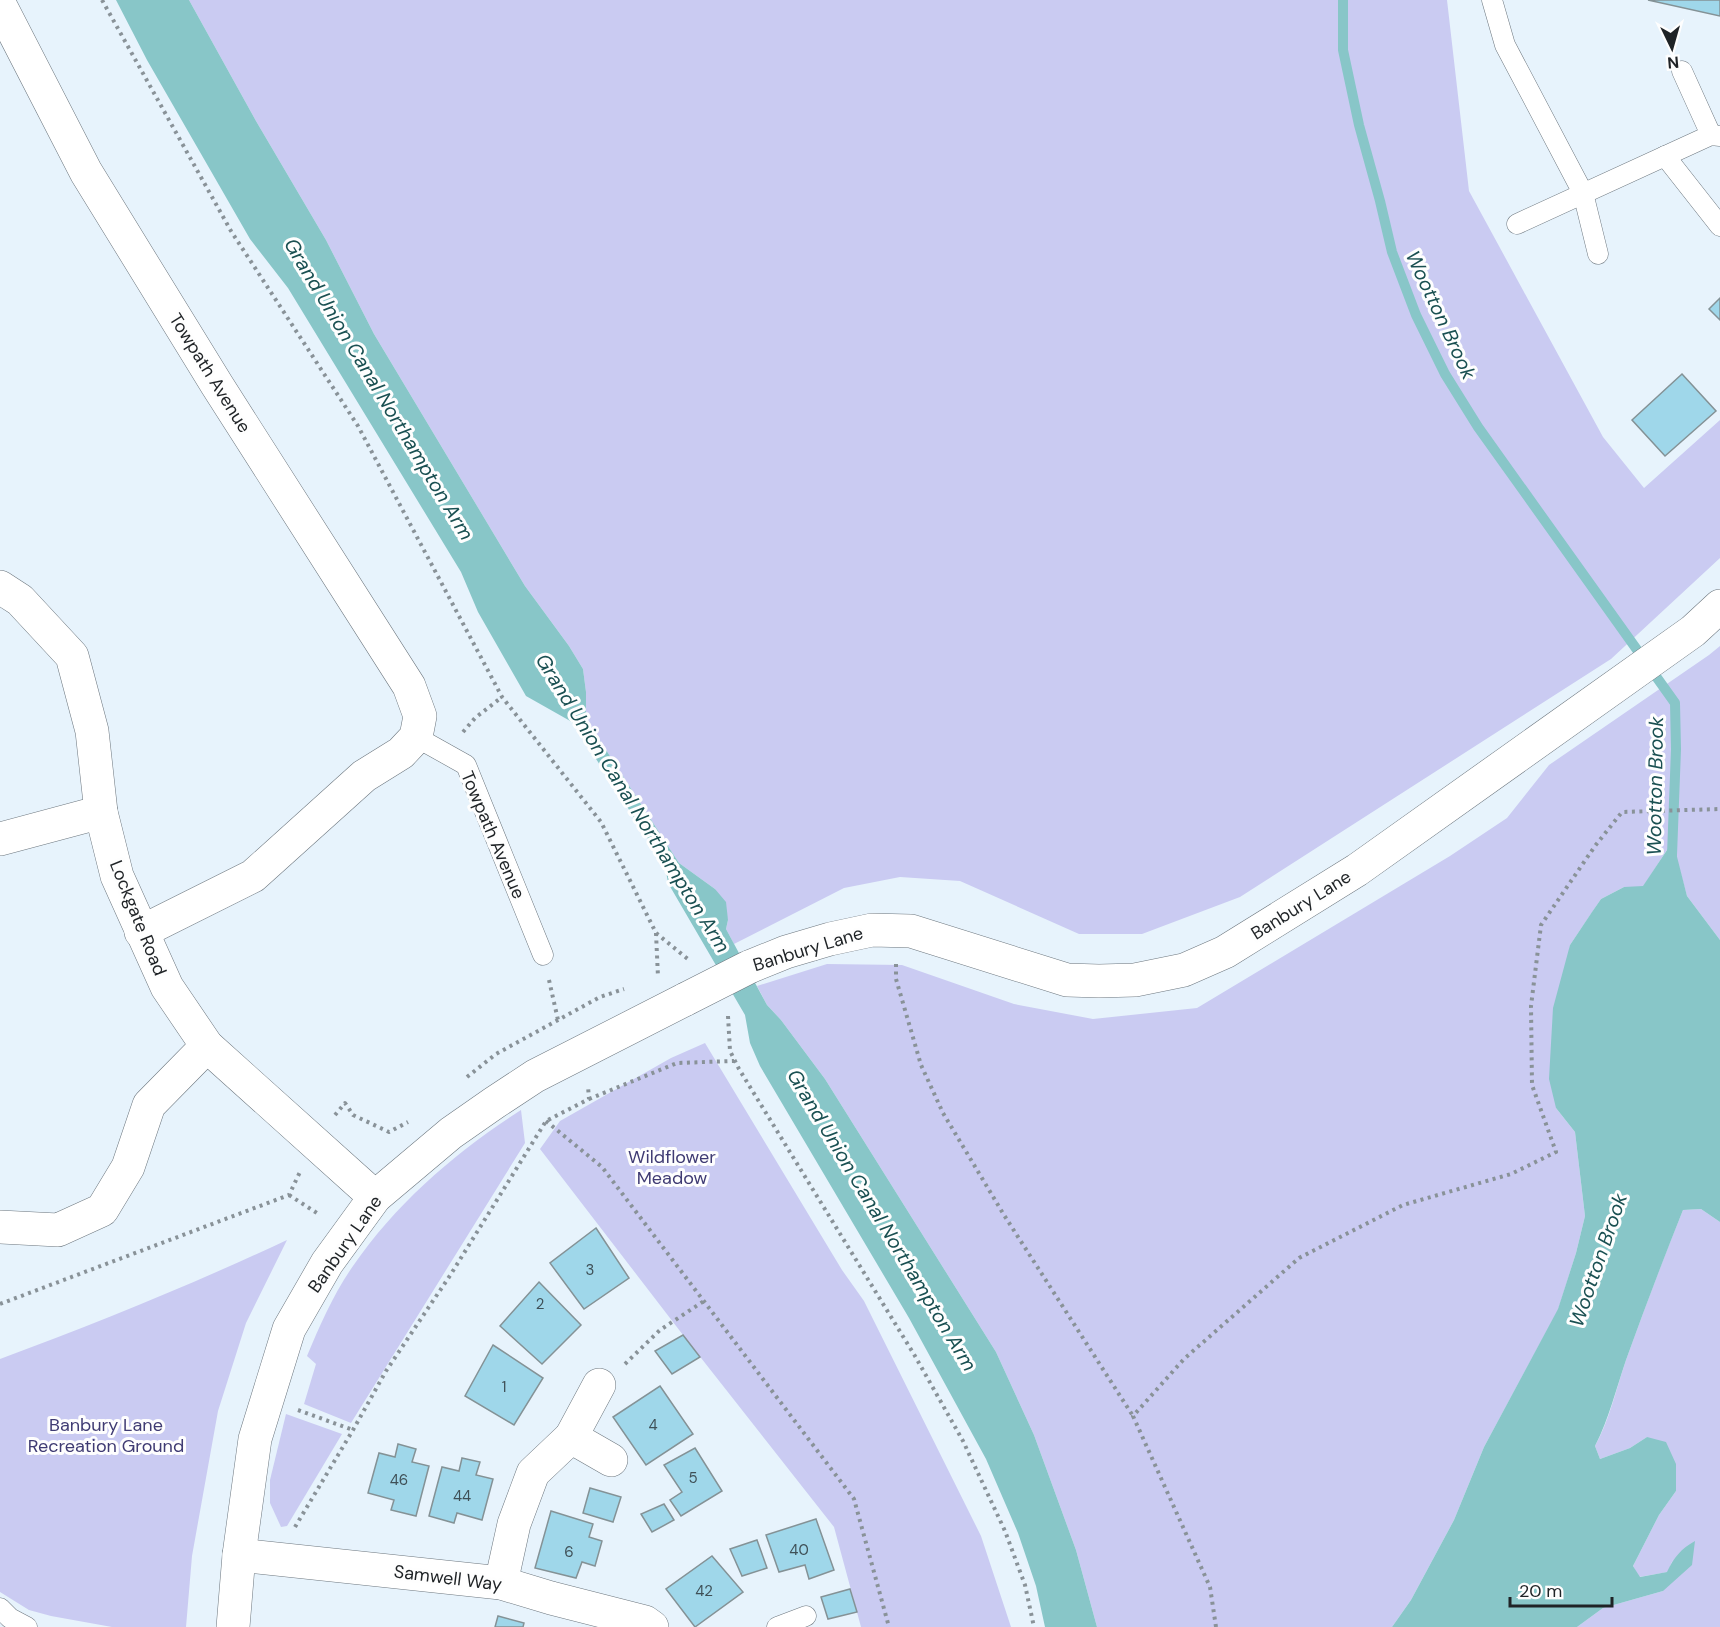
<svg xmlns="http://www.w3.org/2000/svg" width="1720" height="1627" font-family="'DM Sans',sans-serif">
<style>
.green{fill:#cacbf2}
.water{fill:#88c6c8}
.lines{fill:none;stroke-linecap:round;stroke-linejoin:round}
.stream{stroke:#88c6c8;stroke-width:10}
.building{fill:#9fd7ea;stroke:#849296;stroke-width:1.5}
.lane-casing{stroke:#6d777f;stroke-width:21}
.street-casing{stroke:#6d777f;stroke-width:34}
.secondary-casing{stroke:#6d777f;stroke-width:34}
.path{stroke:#899298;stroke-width:4;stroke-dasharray:3 4.5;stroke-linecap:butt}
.lane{stroke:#fff;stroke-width:20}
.street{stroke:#fff;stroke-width:33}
.secondary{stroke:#fff;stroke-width:33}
.secondary-bridge-casing{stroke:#6d777f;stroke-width:34;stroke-linecap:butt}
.secondary-bridge{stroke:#fff;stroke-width:33}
.labels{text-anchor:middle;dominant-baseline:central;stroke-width:6;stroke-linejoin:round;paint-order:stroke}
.number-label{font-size:15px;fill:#3f5057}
.street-label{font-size:18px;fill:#1f2326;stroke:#fefefe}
.park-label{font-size:18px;fill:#3f3b73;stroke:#fefefe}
.water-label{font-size:20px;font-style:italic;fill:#1a5052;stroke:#fefefe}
</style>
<rect width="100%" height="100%" fill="#e7f3fc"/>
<g class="green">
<path d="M 189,0 L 1447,0 L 1469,191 L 1603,437 L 1644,488 L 1720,420 L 1720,558 L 1611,659 L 1240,897 L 1142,934 L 1079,934 L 960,881 L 900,877 L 844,888 L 734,944 L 726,929 L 728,920 L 715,889 L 679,863 L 586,719 L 586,692 L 583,669 L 569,646 L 525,586 L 374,334 L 326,240 L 256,121 Z"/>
<path d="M 1720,646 L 1720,940 L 1687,896 L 1672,842 L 1643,887 L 1624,887 L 1601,899 L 1570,945 L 1556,1108 L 1575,1132 L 1585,1216 L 1576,1253 L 1558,1310 L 1484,1447 L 1454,1520 L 1411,1600 L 1392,1627 L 1097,1627 L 1076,1550 L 1034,1435 L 996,1352 L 825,1079 L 781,1020 L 767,1005 L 757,986 L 827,964 L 902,965 L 1014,1004 L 1093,1019 L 1197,1008 L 1450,856 L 1507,818 L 1549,765 L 1709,655 Z"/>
<path d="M 705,1043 L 842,1270 L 864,1301 L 981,1536 L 1011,1627 L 861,1627 L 834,1527 L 683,1335 L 540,1149 L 560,1121 L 671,1058 Z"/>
<path d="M 521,1110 L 525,1143 L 351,1423 L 304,1404 L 316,1364 L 307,1356 C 320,1325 334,1293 353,1266 C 397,1202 457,1151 521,1110 Z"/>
<path d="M 1701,1209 L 1720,1222 L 1720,1627 L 1577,1627 L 1603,1608 L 1663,1591 L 1673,1559 L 1668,1572 L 1639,1577 L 1633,1566 L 1659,1515 L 1676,1491 L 1647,1437 L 1630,1448 L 1600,1459 L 1595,1446 C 1610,1419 1616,1389 1626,1360 C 1644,1310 1663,1259 1683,1210 Z"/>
<path d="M 287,1240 L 246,1323 L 218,1411 L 192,1556 L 186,1627 L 112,1627 L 51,1616 L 29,1610 L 0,1592 L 0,1359 C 97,1323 193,1284 287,1240 Z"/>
<path d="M 286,1414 L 342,1434 L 287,1526 L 281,1527 L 270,1503 L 270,1480 Z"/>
</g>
<g class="water">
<path d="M 116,0 L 189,0 L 256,121 L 326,240 L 374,334 L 525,586 L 569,646 L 583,669 L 586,692 L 586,719 L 679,863 L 715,889 L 726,902 L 728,920 L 726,929 L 767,1005 L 781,1020 L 825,1079 L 996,1352 L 1034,1435 L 1076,1550 L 1097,1627 L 1045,1627 L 1036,1586 L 1018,1533 L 986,1459 L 909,1318 L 760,1066 L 750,1043 L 745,1015 L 668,883 L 665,865 L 572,722 L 526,696 L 478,612 L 461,572 L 288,288 L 250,239 L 147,60 Z"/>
<path d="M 1673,841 L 1687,896 L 1720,940 L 1720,1222 L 1701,1209 L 1683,1210 C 1663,1260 1644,1310 1626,1360 C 1616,1389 1609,1419 1595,1446 L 1600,1459 L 1630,1448 L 1647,1437 L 1666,1442 L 1676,1464 L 1676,1491 L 1659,1515 L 1633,1566 L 1640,1577 L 1667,1572 C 1674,1557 1681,1549 1695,1541 L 1692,1565 L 1663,1591 L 1603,1608 L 1577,1627 L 1392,1627 L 1411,1600 L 1454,1520 L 1484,1447 L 1558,1309 L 1576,1253 L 1585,1216 L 1575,1132 L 1556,1108 L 1549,1079 L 1553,1008 L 1570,945 L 1592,912 L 1601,899 L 1624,887 L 1643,886 Z"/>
</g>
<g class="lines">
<path class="stream" d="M 1343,0 L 1343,50 L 1359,125 L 1380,201 L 1392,252 L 1416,315 L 1445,374 L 1478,427 L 1675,703 L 1676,749 L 1672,855"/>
</g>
<g class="building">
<path d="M 1648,0 L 1720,0 L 1720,16 Z"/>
<path d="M 1720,298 L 1720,320 L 1709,309 Z"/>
<path d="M 1682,374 L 1716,411 L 1665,456 L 1632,420 Z"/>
<path d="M 596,1228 L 629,1278 L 584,1309 L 550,1263 Z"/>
<path d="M 539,1282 L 581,1325 L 542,1364 L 500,1326 Z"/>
<path d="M 683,1335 L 700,1357 L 672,1374 L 655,1351 Z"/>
<path d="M 493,1345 L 543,1378 L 514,1425 L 465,1396 Z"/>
<path d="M 660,1386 L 693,1434 L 646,1465 L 613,1417 Z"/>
<path d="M 398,1444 L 416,1449 L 412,1462 L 429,1466 L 416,1516 L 391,1510 L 394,1500 L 368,1493 L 379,1453 L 395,1457 Z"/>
<path d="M 695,1448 L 722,1491 L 681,1516 L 670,1500 L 682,1492 L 664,1465 Z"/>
<path d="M 462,1458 L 480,1462 L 476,1475 L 493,1479 L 482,1520 L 457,1513 L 454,1523 L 429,1516 L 442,1467 L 459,1471 Z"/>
<path d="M 590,1488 L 621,1497 L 613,1522 L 583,1513 Z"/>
<path d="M 664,1504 L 674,1520 L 652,1532 L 641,1514 Z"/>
<path d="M 551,1511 L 593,1524 L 589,1537 L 602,1541 L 595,1566 L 582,1562 L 576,1578 L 535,1568 Z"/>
<path d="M 816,1519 L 834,1570 L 809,1579 L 805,1565 L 779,1572 L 766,1535 Z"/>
<path d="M 757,1540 L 767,1568 L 742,1576 L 730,1549 Z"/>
<path d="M 712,1556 L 743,1592 L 695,1627 L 666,1589 Z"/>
<path d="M 850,1589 L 857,1612 L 828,1619 L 821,1597 Z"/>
<path d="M 498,1616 L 524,1623 L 523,1627 L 495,1627 Z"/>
</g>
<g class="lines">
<defs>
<g id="lane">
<path d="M 1492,0 L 1505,45 L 1583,193 L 1598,254"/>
<path d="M 1682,71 L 1711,135"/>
<path d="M 1665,156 L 1720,226"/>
<path d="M 1517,224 L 1711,135 L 1720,136"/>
<path d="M 416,737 L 466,765 L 543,955"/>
<path d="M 0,1608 L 10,1618 L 27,1627"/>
<path d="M 777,1627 L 806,1616"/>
</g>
<g id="street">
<path d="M 0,5 L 86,172 L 217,385 L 409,686 L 420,716 L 416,737 L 401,753 L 364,776 L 253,876 L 141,932"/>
<path d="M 0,587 L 20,600 L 72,656 L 92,731 L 101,812 L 117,876 L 167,987 L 207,1046 L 375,1197"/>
<path d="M 0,839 L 101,812"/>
<path d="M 0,1227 L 58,1230 L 102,1210 L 128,1167 L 149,1105 L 207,1046"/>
<path d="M 571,1437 L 599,1385"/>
<path d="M 239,1555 L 501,1583 L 551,1598 L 645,1622 L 652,1627"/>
<path d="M 501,1583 L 514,1524 L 533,1473 L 571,1437 L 611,1460"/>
</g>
<g id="secondary">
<path d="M 749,967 L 786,952 L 830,939 L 872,930 L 911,931 L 1067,980 L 1099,981 L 1135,980 L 1184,970 L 1225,952 L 1357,870 L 1693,631 L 1720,606"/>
<path d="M 233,1627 L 239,1555 L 255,1439 L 289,1329 L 327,1263 L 375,1197 L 451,1133 L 494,1103 L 535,1076 L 686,999"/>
</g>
</defs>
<use href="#lane" class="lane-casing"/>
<use href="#street" class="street-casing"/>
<use href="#secondary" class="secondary-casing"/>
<g class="path">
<path d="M 102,0 L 231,231 L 358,426 L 502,697 L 601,822 L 656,933 L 689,960"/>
<path d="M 463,732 L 475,718 L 502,697"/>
<path d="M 656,933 L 658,977"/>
<path d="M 896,964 L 896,979 L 921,1065 L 943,1113 L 1004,1215 L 1133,1416"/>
<path d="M 549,980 L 558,1020"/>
<path d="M 728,1016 L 730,1051 L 739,1069 L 915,1356 L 963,1441 L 1005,1531 L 1025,1585 L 1034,1627"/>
<path d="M 467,1077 L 496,1054 L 600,997 L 624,989"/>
<path d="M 589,1099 L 677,1063 L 734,1061"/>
<path d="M 335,1115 L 345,1103 L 353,1115 L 389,1132 L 408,1122"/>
<path d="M 546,1121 L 602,1167 L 854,1499 L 889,1627"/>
<path d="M 289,1195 L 320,1215"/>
<path d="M 0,1304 L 289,1195 L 300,1172"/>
<path d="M 625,1364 L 660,1330 L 704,1301"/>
<path d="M 298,1410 L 353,1430"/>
<path d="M 295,1527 L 353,1430 L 386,1371 L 451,1274 L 546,1121 L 589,1099 L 588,1086"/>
<path d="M 1216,1627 L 1210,1587 L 1133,1416 L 1184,1359 L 1299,1258 L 1403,1205 L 1511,1174 L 1556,1152 L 1532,1085 L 1531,1006 L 1541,925 L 1595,846 L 1622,812 L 1720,809"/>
</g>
<use href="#lane" class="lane"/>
<use href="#street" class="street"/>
<use href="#secondary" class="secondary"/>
<defs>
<path id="secondary-bridge" d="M 686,999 L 749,967"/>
</defs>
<use href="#secondary-bridge" class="secondary-bridge-casing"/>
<use href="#secondary-bridge" class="secondary-bridge"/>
</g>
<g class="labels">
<g class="number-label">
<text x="590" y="1270">3</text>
<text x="540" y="1304">2</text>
<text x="504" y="1387">1</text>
<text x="653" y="1425">4</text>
<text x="693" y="1478">5</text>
<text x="399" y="1480">46</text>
<text x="462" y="1496">44</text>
<text x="799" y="1550">40</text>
<text x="569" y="1552">6</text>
<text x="704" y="1591">42</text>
</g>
<g class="street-label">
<text transform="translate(210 373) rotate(58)">Towpath Avenue</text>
<text transform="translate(493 835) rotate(67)">Towpath Avenue</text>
<text transform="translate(1301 905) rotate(-32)">Banbury Lane</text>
<text transform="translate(138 918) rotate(68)">Lockgate Road</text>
<text transform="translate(808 949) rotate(-17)">Banbury Lane</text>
<text transform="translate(345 1244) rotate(-55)">Banbury Lane</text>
<text transform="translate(448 1578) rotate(7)">Samwell Way</text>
</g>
<g class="park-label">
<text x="672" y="1157">Wildflower<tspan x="672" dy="21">Meadow</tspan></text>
<text x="106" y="1425">Banbury Lane<tspan x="106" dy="21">Recreation Ground</tspan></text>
</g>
<g class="water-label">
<text transform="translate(1441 315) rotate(65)">Wootton Brook</text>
<text transform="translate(379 389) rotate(59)">Grand Union Canal Northampton Arm</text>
<text transform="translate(1655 786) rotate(-89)">Wootton Brook</text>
<text transform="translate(633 803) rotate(58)">Grand Union Canal Northampton Arm</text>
<text transform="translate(882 1220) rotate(59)">Grand Union Canal Northampton Arm</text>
<text transform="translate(1598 1260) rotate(-71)">Wootton Brook</text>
</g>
</g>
<g transform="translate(1672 48) rotate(175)" stroke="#fefefe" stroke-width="4.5" paint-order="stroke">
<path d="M0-4.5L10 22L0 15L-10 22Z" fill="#1f2326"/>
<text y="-9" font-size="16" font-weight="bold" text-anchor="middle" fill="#1f2326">N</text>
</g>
<path d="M1510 1597v9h102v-9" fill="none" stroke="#1f2326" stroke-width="3"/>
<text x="1519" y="1597" font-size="18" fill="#1f2326" stroke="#fefefe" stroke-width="4.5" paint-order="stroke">20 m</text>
</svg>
